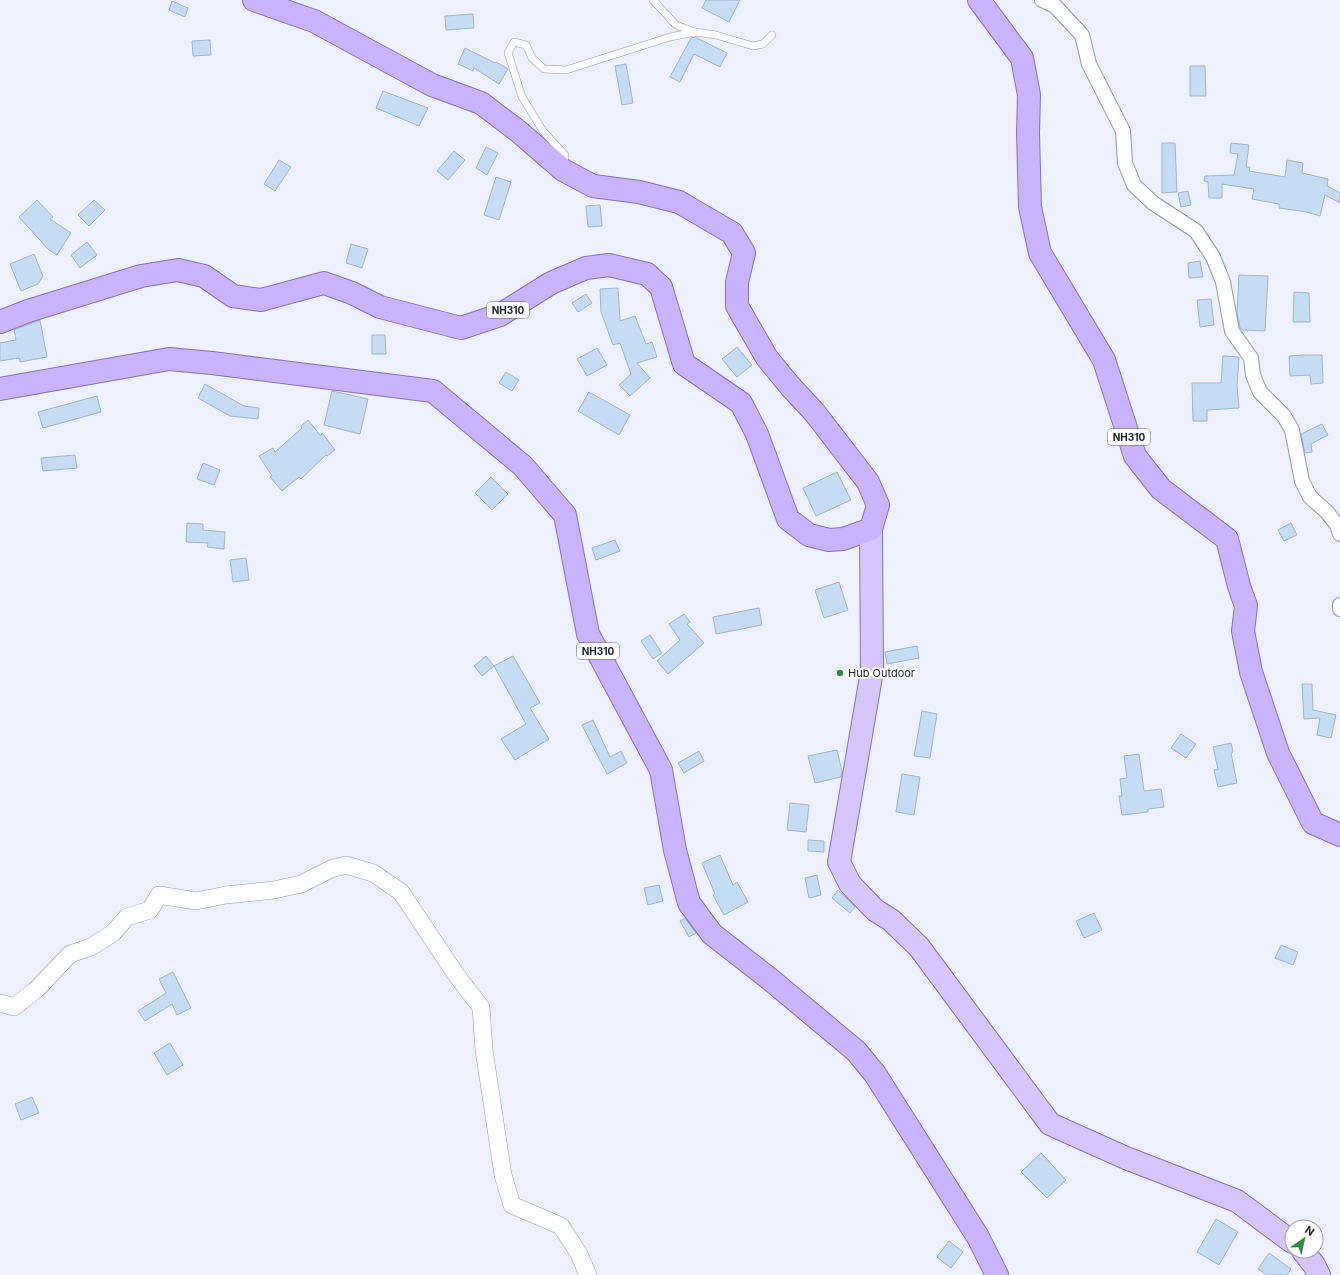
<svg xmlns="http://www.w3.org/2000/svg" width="1340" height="1275" font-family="Inter,sans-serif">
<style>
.building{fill:#c5ddf4;stroke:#9cb4cb}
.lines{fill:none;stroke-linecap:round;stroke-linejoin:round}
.service-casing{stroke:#8f97b3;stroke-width:8}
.minor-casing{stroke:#8f97b3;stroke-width:16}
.tertiary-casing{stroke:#8f97b3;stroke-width:18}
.primary-casing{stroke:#8472b3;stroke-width:24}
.trunk-casing{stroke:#8472b3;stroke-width:24}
.service{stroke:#fff;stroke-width:7}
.minor{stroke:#fff;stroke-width:14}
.tertiary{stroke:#fff;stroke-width:17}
.primary{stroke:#d7c6fe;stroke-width:22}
.trunk{stroke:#cab3fe;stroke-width:22}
.poi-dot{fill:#298d42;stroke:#fff;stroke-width:1.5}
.labels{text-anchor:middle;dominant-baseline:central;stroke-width:4;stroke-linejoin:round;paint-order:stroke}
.shield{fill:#fff;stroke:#5f6268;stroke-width:1}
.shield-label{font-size:10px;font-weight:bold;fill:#1b1e28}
.poi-label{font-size:11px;fill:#1b1e28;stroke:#fff;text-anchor:start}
</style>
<rect width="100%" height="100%" fill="#edf1fd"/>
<g class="building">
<path d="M 706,0 L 740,0 L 729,22 L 702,8 Z"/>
<path d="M 172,1 L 188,8 L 185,17 L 169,10 Z"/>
<path d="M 473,14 L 474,28 L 446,30 L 445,16 Z"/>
<path d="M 695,37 L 727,53 L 720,67 L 694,54 L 680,82 L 670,77 L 691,38 Z"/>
<path d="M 210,40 L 211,55 L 193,56 L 192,41 Z"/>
<path d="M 465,48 L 495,63 L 496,62 L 508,69 L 499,84 L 474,68 L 473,71 L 458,64 Z"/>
<path d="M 626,64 L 633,103 L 622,105 L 615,66 Z"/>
<path d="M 1190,66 L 1205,66 L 1206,96 L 1190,96 Z"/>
<path d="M 383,91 L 428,108 L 419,126 L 376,108 Z"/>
<path d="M 1162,143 L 1175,143 L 1177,192 L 1162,193 Z"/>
<path d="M 1231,143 L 1249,145 L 1246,167 L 1250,167 L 1249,171 L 1285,177 L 1287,160 L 1303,163 L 1302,173 L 1328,179 L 1327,186 L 1340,193 L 1340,203 L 1325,195 L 1320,216 L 1307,212 L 1279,208 L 1279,204 L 1252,199 L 1254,189 L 1222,184 L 1222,198 L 1209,198 L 1208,182 L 1204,181 L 1205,176 L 1234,175 L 1238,154 L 1230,153 Z"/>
<path d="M 486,147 L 498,153 L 487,175 L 476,168 Z"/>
<path d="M 454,151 L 465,160 L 448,180 L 437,171 Z"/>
<path d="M 279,160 L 291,167 L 275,191 L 264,184 Z"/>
<path d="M 496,177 L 511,182 L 499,220 L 484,215 Z"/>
<path d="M 1188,191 L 1191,205 L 1181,207 L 1178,193 Z"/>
<path d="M 37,200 L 53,217 L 50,219 L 71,233 L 57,255 L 49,250 L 19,217 Z"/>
<path d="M 94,200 L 105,210 L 89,226 L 78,215 Z"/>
<path d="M 600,205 L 602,226 L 588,227 L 586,206 Z"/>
<path d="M 87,242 L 97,255 L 80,268 L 71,255 Z"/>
<path d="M 351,244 L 368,249 L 362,268 L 346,263 Z"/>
<path d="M 34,254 L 43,276 L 38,284 L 21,291 L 10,264 Z"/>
<path d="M 1200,261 L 1203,277 L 1189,278 L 1188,263 Z"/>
<path d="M 1239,275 L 1268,276 L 1265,331 L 1242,330 L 1240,328 L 1237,313 Z"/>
<path d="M 618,288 L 620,321 L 635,316 L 646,344 L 652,342 L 657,357 L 637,363 L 650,378 L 630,396 L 619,385 L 631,374 L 620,343 L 613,345 L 601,312 L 600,289 Z"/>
<path d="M 1294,292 L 1309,293 L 1310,322 L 1293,322 Z"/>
<path d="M 586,294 L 592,303 L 578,312 L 572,303 Z"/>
<path d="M 1211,299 L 1214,325 L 1200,327 L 1197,300 Z"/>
<path d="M 40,320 L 47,357 L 20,362 L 19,358 L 0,361 L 0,343 L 16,340 L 14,330 Z"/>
<path d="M 372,335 L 385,335 L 386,354 L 372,354 Z"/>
<path d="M 737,347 L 752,365 L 737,377 L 722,359 Z"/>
<path d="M 597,348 L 607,365 L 587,376 L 577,359 Z"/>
<path d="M 1304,355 L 1322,355 L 1323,383 L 1311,384 L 1310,375 L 1290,376 L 1289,356 Z"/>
<path d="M 1223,356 L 1239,357 L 1237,386 L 1239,408 L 1207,410 L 1207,421 L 1193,421 L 1192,383 L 1221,383 Z"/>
<path d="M 506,372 L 519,380 L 512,391 L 499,383 Z"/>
<path d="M 205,384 L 244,406 L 259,408 L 258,419 L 230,416 L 198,398 Z"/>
<path d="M 332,391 L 368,399 L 360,434 L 324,425 Z"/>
<path d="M 589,392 L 630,415 L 619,435 L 578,411 Z"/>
<path d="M 97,396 L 101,412 L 43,428 L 38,412 Z"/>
<path d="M 308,420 L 321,436 L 322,433 L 335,450 L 327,456 L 326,455 L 301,479 L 299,477 L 282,491 L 270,477 L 272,476 L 259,456 L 273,448 L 275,452 L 302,428 L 301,426 Z"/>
<path d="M 1322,424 L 1328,435 L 1311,444 L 1312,452 L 1305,453 L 1301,434 Z"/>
<path d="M 75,455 L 77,468 L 43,471 L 41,458 Z"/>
<path d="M 203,463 L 220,470 L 214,485 L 197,479 Z"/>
<path d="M 837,472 L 851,500 L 816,516 L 803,488 Z"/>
<path d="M 491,477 L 508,494 L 492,510 L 475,493 Z"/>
<path d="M 187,523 L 203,524 L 203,530 L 225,532 L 224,549 L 207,547 L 208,543 L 186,542 Z"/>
<path d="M 1291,523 L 1297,535 L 1284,541 L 1278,530 Z"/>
<path d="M 615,540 L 620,551 L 596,560 L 592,548 Z"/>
<path d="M 246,558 L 249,580 L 233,582 L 230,560 Z"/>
<path d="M 839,582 L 848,610 L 824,618 L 815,590 Z"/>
<path d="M 759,608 L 762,625 L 716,634 L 713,617 Z"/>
<path d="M 684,614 L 690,622 L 687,624 L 704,643 L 668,674 L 657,661 L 680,640 L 669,624 Z"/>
<path d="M 650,635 L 662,653 L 653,659 L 641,641 Z"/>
<path d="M 917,646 L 919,658 L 887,664 L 885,652 Z"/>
<path d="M 486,656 L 494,666 L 482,676 L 474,666 Z"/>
<path d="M 513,656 L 540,703 L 530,708 L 549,739 L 515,760 L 501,739 L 526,724 L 494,666 Z"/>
<path d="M 1302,684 L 1312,684 L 1313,710 L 1336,715 L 1331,738 L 1317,735 L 1320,718 L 1304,719 Z"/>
<path d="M 922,711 L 937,714 L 930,758 L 914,756 Z"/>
<path d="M 593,720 L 610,757 L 621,751 L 627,763 L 607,774 L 582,725 Z"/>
<path d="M 1181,734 L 1196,744 L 1186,758 L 1171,748 Z"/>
<path d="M 1231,743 L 1233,752 L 1231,753 L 1237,783 L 1218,787 L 1214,770 L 1218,769 L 1213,747 Z"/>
<path d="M 837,750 L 842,772 L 841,777 L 815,783 L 808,756 Z"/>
<path d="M 699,751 L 704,761 L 684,773 L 678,763 Z"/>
<path d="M 1139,754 L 1144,791 L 1161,789 L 1164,807 L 1148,809 L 1148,812 L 1122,815 L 1119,796 L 1122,796 L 1120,779 L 1127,778 L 1124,756 Z"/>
<path d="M 902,774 L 920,777 L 914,815 L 896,812 Z"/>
<path d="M 790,803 L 809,805 L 806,832 L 787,830 Z"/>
<path d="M 808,840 L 824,841 L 824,852 L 808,851 Z"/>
<path d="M 720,855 L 733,885 L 737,882 L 748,902 L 724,915 L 713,895 L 715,894 L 702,863 Z"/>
<path d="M 817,875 L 821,895 L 809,898 L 805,878 Z"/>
<path d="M 659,885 L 663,901 L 648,905 L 644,888 Z"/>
<path d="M 838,890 L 855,907 L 850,913 L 832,898 Z"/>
<path d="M 1094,913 L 1102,930 L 1084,938 L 1076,921 Z"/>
<path d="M 685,918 L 696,933 L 689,937 L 680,921 Z"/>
<path d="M 1281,945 L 1298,952 L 1293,965 L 1275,958 Z"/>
<path d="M 173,972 L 191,1008 L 177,1015 L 172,1004 L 145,1021 L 138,1011 L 166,993 L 159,979 Z"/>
<path d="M 170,1043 L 183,1065 L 167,1075 L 154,1053 Z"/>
<path d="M 32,1097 L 39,1113 L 21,1120 L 15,1104 Z"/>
<path d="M 1041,1153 L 1066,1180 L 1047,1198 L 1021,1172 Z"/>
<path d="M 1216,1219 L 1238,1232 L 1219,1265 L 1197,1252 Z"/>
<path d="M 949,1241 L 963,1252 L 951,1268 L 937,1257 Z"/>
<path d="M 1269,1253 L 1291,1269 L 1287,1275 L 1267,1275 L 1258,1269 Z"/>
</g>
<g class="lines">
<defs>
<g id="service">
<path d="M 653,0 L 676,25 L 695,32"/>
<path d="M 563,166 L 565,155 L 543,131 L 522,97 L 508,53 L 514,42 L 526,45 L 532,58 L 544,69 L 566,70 L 670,37 L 695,32 L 716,35 L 753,46 L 763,44 L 772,35"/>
</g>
<g id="minor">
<path d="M 1042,0 L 1055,6 L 1082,35 L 1089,64 L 1123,131 L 1125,163 L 1134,185 L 1153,203 L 1196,231 L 1213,257 L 1223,282 L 1232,331 L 1251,358 L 1253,375 L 1260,392 L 1284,416 L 1292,430 L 1302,481 L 1310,497 L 1327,512 L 1337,525 L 1340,534"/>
<path d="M 1340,605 L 1340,609"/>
</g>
<path id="tertiary" d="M 0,1003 L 14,1007 L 37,989 L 70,954 L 91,947 L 113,933 L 127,917 L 150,910 L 159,895 L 196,901 L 226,895 L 274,890 L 301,884 L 331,869 L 346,865 L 373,873 L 401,892 L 457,976 L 481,1007 L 484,1050 L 503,1175 L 512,1205 L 561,1226 L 579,1254 L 588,1275"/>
<g id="primary">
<path d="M 871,529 L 872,671 L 839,862 L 850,884 L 875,910 L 891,920 L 919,947 L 1050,1124 L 1126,1158 L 1237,1201 L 1292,1242"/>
<path d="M 1303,1251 L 1314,1265 L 1319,1275"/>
</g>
<g id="trunk">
<path d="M 979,0 L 1022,58 L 1029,95 L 1028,133 L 1030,207 L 1040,253 L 1104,360 L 1135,456 L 1161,489 L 1227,539 L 1239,586 L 1246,606 L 1243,631 L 1251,672 L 1278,753 L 1313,823 L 1340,835"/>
<path d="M 0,322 L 28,311 L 141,276 L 178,270 L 204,276 L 233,296 L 261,300 L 324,283 L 352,293 L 380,307 L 461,328 L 500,315 L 551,283 L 586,268 L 609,265 L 647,274 L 661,287 L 684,364 L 741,403 L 757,434 L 788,519 L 809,535 L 829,540 L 843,539 L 871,529 L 878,505 L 868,482 L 815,413 L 790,386 L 767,358 L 737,306 L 737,282 L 744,253 L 732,233 L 679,202 L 639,192 L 593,186 L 563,170 L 518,131 L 481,103 L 432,85 L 314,21 L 254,0"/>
<path d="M 0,389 L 169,359 L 212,363 L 433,391 L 523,466 L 565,515 L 588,634 L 661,770 L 675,850 L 689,903 L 712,934 L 771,980 L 856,1051 L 875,1074 L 978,1237 L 997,1275"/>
</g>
</defs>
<use href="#service" class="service-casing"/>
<use href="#minor" class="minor-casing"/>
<use href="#tertiary" class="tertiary-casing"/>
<use href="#primary" class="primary-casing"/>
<use href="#trunk" class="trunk-casing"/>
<use href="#service" class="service"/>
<use href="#minor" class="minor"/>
<use href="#tertiary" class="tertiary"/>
<use href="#primary" class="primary"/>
<use href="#trunk" class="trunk"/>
</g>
<circle class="poi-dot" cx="840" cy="673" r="4"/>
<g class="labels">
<g class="shield">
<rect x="487" y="302" width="42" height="16" rx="3"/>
<rect x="1108" y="429" width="42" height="16" rx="3"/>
<rect x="577" y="643" width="42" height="16" rx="3"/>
</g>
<g class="shield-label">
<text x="508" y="310">NH310</text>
<text x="1129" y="437">NH310</text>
<text x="598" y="651">NH310</text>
</g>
<g class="poi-label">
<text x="848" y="673">Hub Outdoor</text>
</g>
</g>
<g transform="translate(1304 1239) rotate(34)"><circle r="19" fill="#ffffff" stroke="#a4a5a9"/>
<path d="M0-3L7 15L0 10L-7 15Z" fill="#298d42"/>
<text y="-6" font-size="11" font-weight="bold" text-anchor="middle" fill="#1b1e28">N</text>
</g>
</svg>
